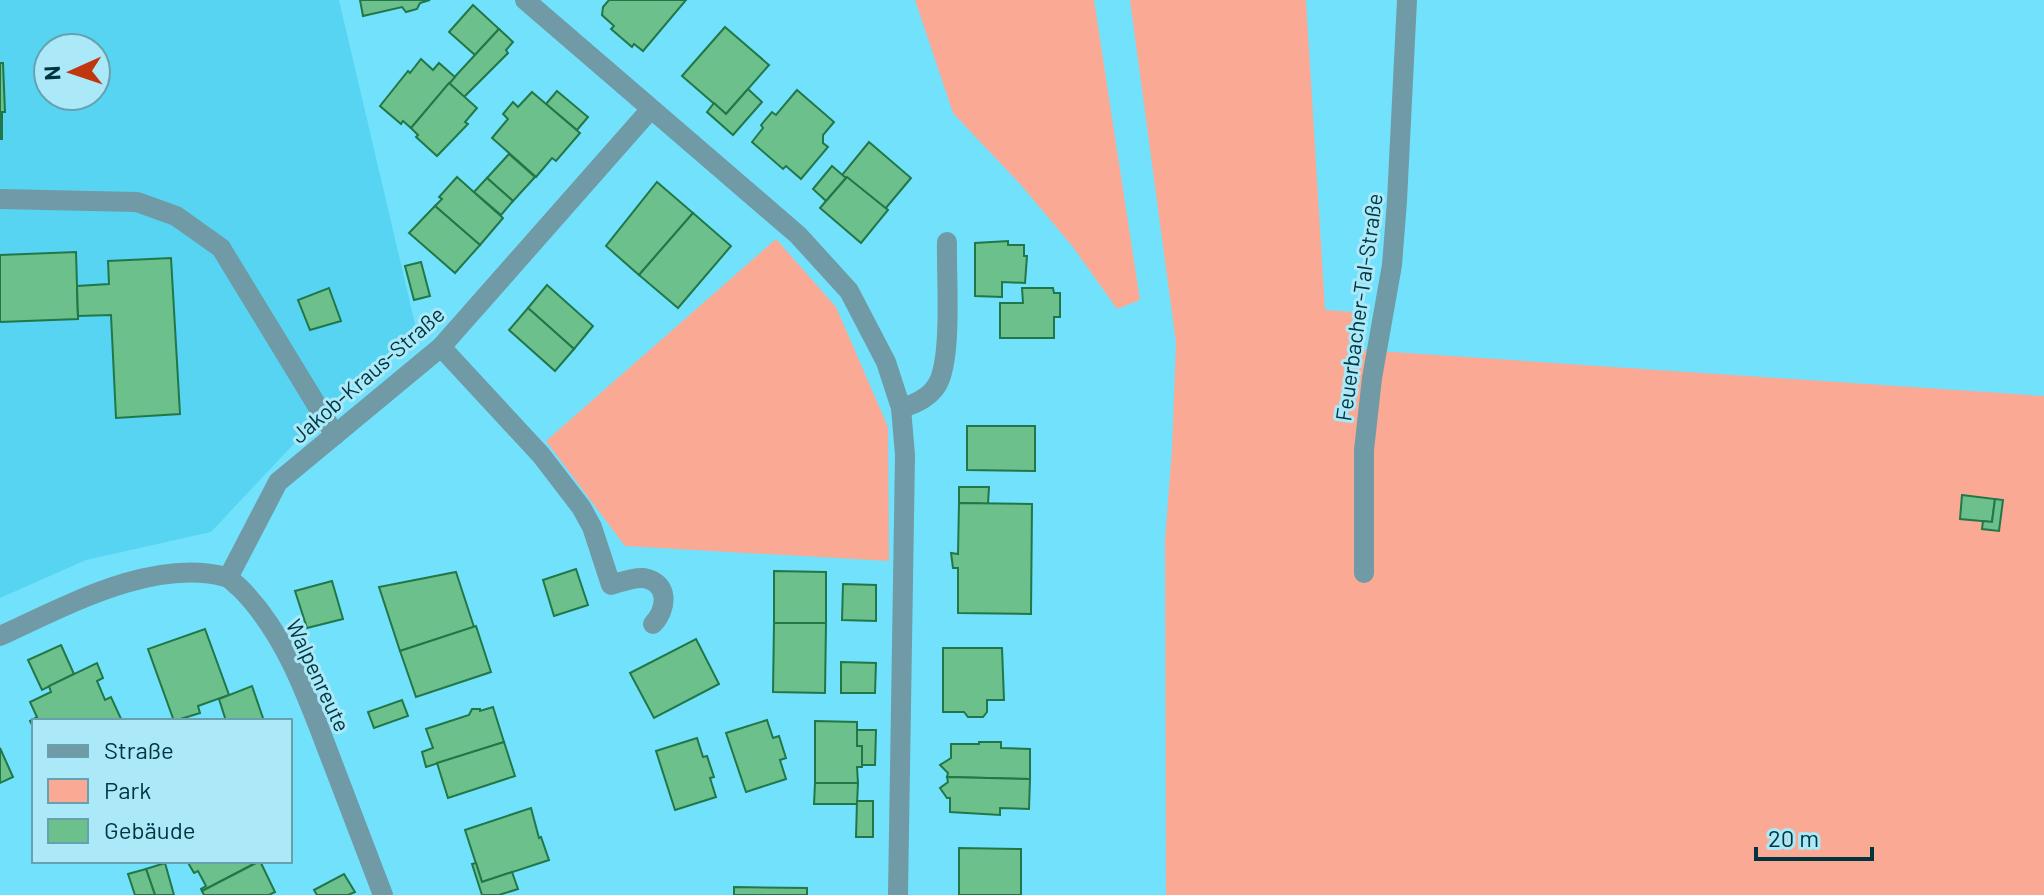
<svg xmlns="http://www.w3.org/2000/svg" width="2044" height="895" font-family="Barlow,sans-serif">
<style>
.built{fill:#57d4f1;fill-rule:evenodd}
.green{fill:#faa994}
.building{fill:#6bc08b;stroke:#227749;stroke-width:2}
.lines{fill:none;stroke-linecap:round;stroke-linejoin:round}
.service{stroke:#709aa5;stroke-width:20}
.minor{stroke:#709aa5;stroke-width:20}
.labels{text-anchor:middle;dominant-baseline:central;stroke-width:6;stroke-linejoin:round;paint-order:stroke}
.street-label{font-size:22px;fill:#00353f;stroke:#abe8f8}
</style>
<rect width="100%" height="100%" fill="#72e2fc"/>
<path class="built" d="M 0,0 L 339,0 L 416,328 L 336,399 L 211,532 L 86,560 L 0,598 ZM 48,48 L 96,48 L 96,96 L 48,96 Z"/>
<g class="green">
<path d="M 915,0 L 1094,0 L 1140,300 L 1117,309 L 1073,247 L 1021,185 L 953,113 Z"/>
<path d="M 1130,0 L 1306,0 L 1325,310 L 1368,313 L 1363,350 L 2044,396 L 2044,895 L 1166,895 L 1165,540 L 1172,449 L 1176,343 Z"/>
<path d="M 776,239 L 836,307 L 888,427 L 889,561 L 625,546 L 546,441 Z"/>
</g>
<g class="building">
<path d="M 360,0 L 430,0 L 420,3 L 417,9 L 406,12 L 402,7 L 363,16 Z"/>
<path d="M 609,0 L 686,0 L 643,51 L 634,44 L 632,47 L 611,29 L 614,26 L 602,15 L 603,7 Z"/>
<path d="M 473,5 L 499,29 L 475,55 L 449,32 Z"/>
<path d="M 725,27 L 769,65 L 726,114 L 682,76 Z"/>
<path d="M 499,29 L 513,42 L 506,50 L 508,53 L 464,97 L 449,83 Z"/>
<path d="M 421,59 L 433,70 L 439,63 L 455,77 L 411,128 L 403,121 L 401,124 L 380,106 L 408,71 L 410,73 Z"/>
<path d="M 0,63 L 3,63 L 5,112 L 2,112 L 2,139 L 0,139 Z"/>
<path d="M 449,83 L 477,108 L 465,122 L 468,124 L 437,156 L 416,137 L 418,135 L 411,128 Z"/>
<path d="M 748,89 L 762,102 L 733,135 L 707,112 L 714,103 L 726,114 Z"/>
<path d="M 797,90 L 834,122 L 823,135 L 823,143 L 828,147 L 801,179 L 786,166 L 783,169 L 752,142 L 763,128 L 761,125 L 772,112 L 776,115 Z"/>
<path d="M 557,91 L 588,117 L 577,130 L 546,104 Z"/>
<path d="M 532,92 L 580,133 L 556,161 L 552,158 L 536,177 L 492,138 L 508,119 L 503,114 L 513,102 L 518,107 Z"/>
<path d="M 869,142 L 911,178 L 885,209 L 842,175 Z"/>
<path d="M 509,154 L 535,177 L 513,201 L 487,178 Z"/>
<path d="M 832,166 L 846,178 L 826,201 L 813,189 Z"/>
<path d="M 457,177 L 503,218 L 480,245 L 435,206 L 442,199 L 439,197 Z"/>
<path d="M 847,177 L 888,210 L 861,243 L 820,208 Z"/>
<path d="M 487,178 L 513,201 L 501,215 L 474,192 Z"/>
<path d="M 657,182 L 693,213 L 639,275 L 606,246 Z"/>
<path d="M 435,206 L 480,245 L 455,273 L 409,233 Z"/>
<path d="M 693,213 L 731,246 L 678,308 L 639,275 Z"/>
<path d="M 1008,241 L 1008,245 L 1024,245 L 1024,256 L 1027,256 L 1025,283 L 1002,282 L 1002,297 L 975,296 L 975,243 Z"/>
<path d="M 76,252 L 78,319 L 0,322 L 0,255 Z"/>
<path d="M 171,258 L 180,414 L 116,418 L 111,315 L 78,316 L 77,286 L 109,284 L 108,261 Z"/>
<path d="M 421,262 L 430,296 L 414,300 L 405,266 Z"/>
<path d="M 547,285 L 593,326 L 574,349 L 528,308 Z"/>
<path d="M 329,288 L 341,321 L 310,330 L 298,300 Z"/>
<path d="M 1022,288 L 1053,288 L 1054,293 L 1060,293 L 1060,317 L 1054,317 L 1054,338 L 1000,338 L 1000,303 L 1023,303 Z"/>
<path d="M 528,308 L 574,349 L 555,371 L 509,330 Z"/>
<path d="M 967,426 L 1035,426 L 1035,471 L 967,470 Z"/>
<path d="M 959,487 L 989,487 L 988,504 L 959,503 Z"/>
<path d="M 1962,495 L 1995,499 L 1992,522 L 1960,519 Z"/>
<path d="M 1995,499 L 2003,500 L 1999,531 L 1982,529 L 1983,521 L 1992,522 Z"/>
<path d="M 959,503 L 1032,504 L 1031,614 L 958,613 L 958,568 L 953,568 L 951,553 L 958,554 Z"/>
<path d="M 576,569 L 588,605 L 554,616 L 543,580 Z"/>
<path d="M 774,571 L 826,572 L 826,623 L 774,623 Z"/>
<path d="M 456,572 L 474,627 L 400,651 L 379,587 Z"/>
<path d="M 332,581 L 343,619 L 307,628 L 295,591 Z"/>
<path d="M 843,584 L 876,585 L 876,621 L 842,620 Z"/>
<path d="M 774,623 L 826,623 L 825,693 L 773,692 Z"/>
<path d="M 476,626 L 491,672 L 416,697 L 400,651 Z"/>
<path d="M 205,629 L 229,695 L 198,706 L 200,713 L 174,721 L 148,649 Z"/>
<path d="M 696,639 L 719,684 L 654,718 L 630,673 Z"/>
<path d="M 61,645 L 74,674 L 42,690 L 28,660 Z"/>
<path d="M 943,648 L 1002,648 L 1004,700 L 987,700 L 987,712 L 983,717 L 968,717 L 964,712 L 943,712 Z"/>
<path d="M 841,662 L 876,663 L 875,693 L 841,693 Z"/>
<path d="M 97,663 L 103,678 L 97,681 L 105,700 L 111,697 L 122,721 L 34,721 L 34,729 L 30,721 L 37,717 L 30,702 L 51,692 L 49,686 Z"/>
<path d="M 252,686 L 264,721 L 226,721 L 219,699 Z"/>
<path d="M 402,700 L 408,716 L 374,728 L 368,712 Z"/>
<path d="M 493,707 L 504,742 L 426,767 L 422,752 L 433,748 L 426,729 L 469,715 L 472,709 L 480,709 L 480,711 Z"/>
<path d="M 767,720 L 773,738 L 779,736 L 786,758 L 780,760 L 786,779 L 746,792 L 726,733 Z"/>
<path d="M 815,721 L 857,722 L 857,746 L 862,746 L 862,767 L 857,767 L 858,783 L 815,783 Z"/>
<path d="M 857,730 L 876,730 L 875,765 L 862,765 L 862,746 L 857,746 Z"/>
<path d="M 697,738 L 703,757 L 707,756 L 714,777 L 710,778 L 716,797 L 675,810 L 656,751 Z"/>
<path d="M 504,742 L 515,776 L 448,798 L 437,763 Z"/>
<path d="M 979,742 L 1001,742 L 1001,748 L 1030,749 L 1030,779 L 947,777 L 948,773 L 940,765 L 951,758 L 951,744 L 979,744 Z"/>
<path d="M 0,748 L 13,777 L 0,783 Z"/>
<path d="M 947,777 L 1030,779 L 1029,809 L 1000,808 L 1000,815 L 950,812 L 950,798 L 947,798 L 940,788 L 948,782 Z"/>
<path d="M 815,783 L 858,783 L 857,804 L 814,804 Z"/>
<path d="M 857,801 L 873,801 L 873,837 L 856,837 Z"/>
<path d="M 531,808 L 539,838 L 541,837 L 549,860 L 482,882 L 465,830 Z"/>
<path d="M 959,848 L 1021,849 L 1021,895 L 959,895 Z"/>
<path d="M 187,861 L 259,861 L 202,891 L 201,889 L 206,886 L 198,871 L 194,873 Z"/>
<path d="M 260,861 L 275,892 L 269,895 L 204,895 L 202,891 Z"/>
<path d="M 165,863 L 174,895 L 155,895 L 146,869 Z"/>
<path d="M 476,863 L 482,882 L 512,872 L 518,889 L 499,895 L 482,895 L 472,864 Z"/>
<path d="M 146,869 L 155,895 L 135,895 L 128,874 Z"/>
<path d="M 344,874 L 355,892 L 348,895 L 317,895 L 314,890 Z"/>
<path d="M 734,887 L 807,888 L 807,895 L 734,895 Z"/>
</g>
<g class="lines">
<g class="service">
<path d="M 0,199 L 137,202 L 176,216 L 221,248 L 335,435"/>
<path d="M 441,347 L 541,455 L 581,507 L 592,527 L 611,585 C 621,582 633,577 644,578 C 670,583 667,609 653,624"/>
<path d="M 1364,573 L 1364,450 L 1372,378 L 1392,265 L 1397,201 L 1407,0"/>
</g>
<g class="minor">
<path d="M 525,0 L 798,235 L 849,291 L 886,362 L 901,408 L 905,455 L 898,895"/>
<path d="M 901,408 C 916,404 929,398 937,385 C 953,359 946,274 947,242"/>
<path d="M 228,578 L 278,482 L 441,347 L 650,110"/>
<path d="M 0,636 C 64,607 153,557 226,577 C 231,579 235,584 240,588 C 286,634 308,699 331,759 C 348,804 366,850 383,895"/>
</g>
</g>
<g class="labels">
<g class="street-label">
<text transform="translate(1358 307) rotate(-82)">Feuerbacher-Tal-Straße</text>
<text transform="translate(367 374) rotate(-41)">Jakob-Kraus-Straße</text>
<text transform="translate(319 675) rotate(65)">Walpenreute</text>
</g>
</g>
<rect x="32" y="719" width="260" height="144" fill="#abe8f8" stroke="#67a0ae" stroke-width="2"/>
<rect x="48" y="745" width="40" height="12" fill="#709aa5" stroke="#67a0ae" stroke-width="2"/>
<text x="104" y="759" font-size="24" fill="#00353f">Straße</text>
<rect x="48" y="779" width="40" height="24" fill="#faa994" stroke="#67a0ae" stroke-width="2"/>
<text x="104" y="799" font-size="24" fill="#00353f">Park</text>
<rect x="48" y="819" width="40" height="24" fill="#6bc08b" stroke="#67a0ae" stroke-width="2"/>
<text x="104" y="839" font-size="24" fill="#00353f">Gebäude</text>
<g transform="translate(72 72) rotate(267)"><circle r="38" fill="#abe8f8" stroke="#67a0ae" stroke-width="2"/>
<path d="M0-6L14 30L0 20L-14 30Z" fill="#c0360d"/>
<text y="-12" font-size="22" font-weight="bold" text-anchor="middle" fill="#00353f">N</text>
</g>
<path d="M1756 847v12h116v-12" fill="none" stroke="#00353f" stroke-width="4"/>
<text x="1768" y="847" font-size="24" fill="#00353f" stroke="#abe8f8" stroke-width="6" paint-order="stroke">20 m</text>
</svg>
